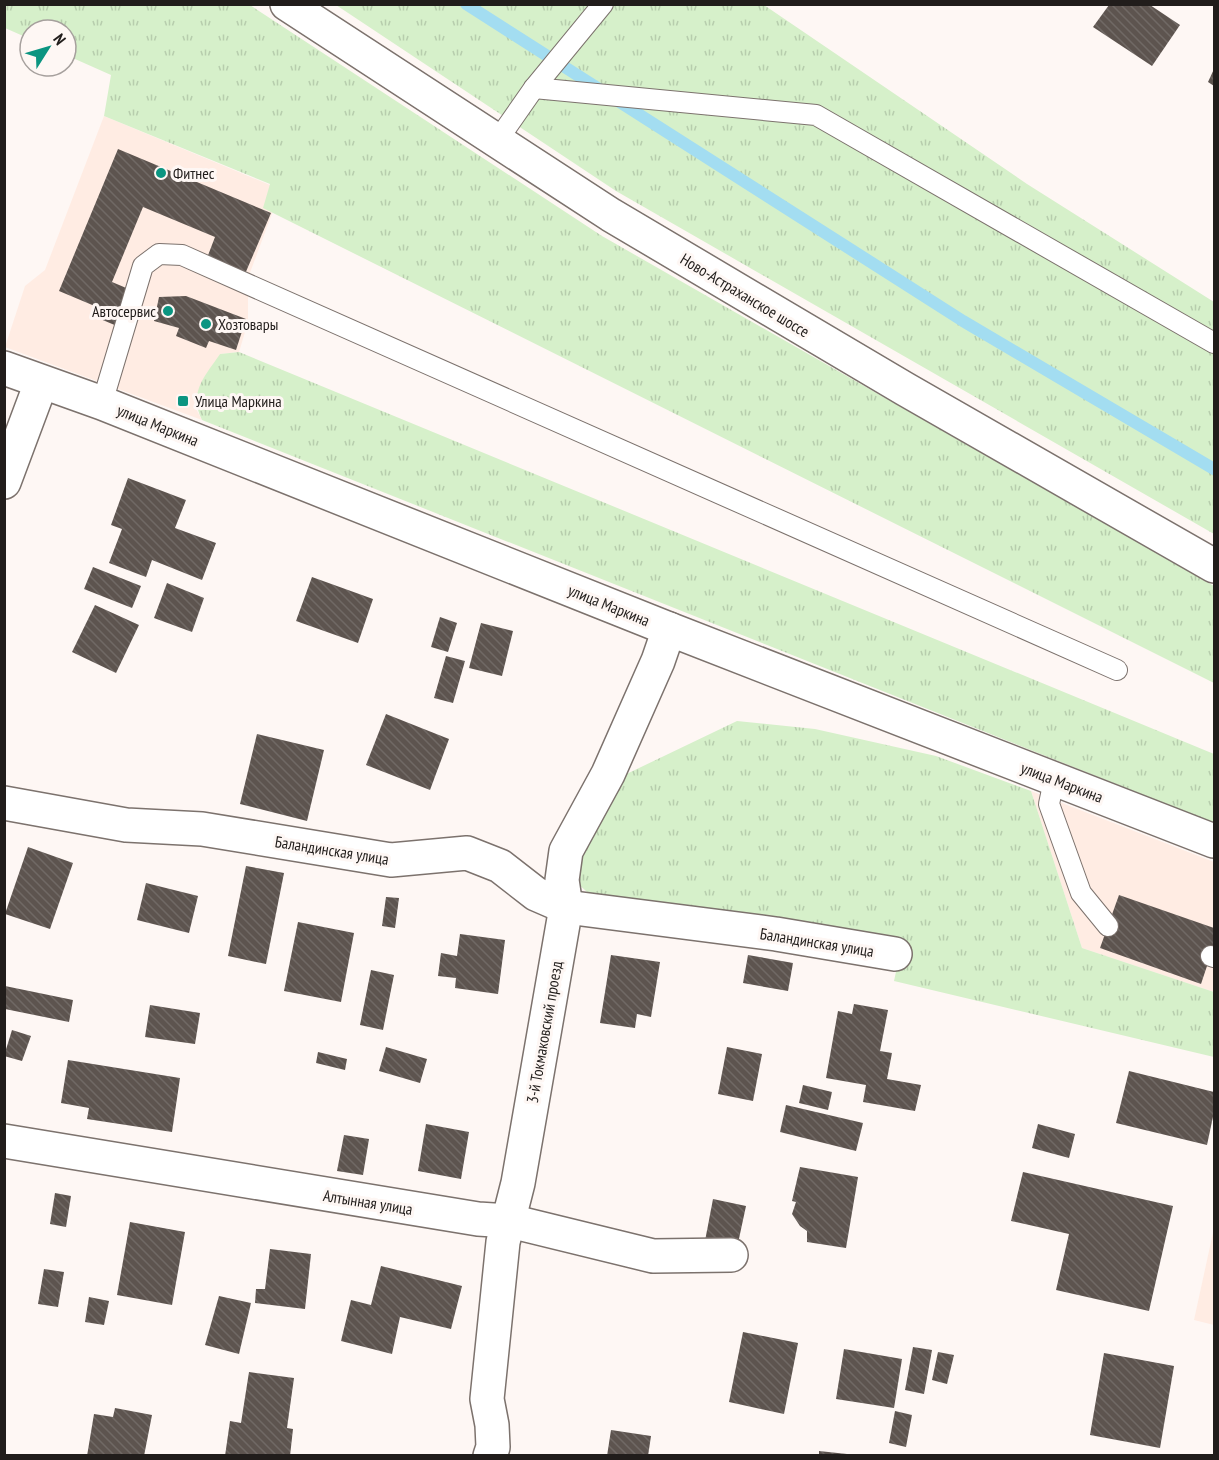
<svg xmlns="http://www.w3.org/2000/svg" width="1219" height="1460" font-family="'PT Sans Narrow',sans-serif">
<style>
.built{fill:#ffece3}
.grass{fill:url(#grass-tufts)}
.lines{fill:none;stroke-linecap:round;stroke-linejoin:round}
.stream{stroke:#a3ddf1;stroke-width:12}
.building{fill:url(#building-back-hatch)}
.service-casing{stroke:#7c726d;stroke-width:22}
.minor-casing{stroke:#7c726d;stroke-width:36}
.tertiary-casing{stroke:#7c726d;stroke-width:36}
.primary-casing{stroke:#7c726d;stroke-width:36}
.service{stroke:#fff;stroke-width:20}
.minor{stroke:#fff;stroke-width:33}
.tertiary{stroke:#fff;stroke-width:33}
.primary{stroke:#fff;stroke-width:33}
.poi-dot{fill:#0b9581;stroke:#fef7f4;stroke-width:2}
.labels{text-anchor:middle;dominant-baseline:central;stroke-width:6;stroke-linejoin:round;paint-order:stroke}
.poi-label{font-size:16px;fill:#211d1b;stroke:#fef7f4;text-anchor:start}
.street-label{font-size:16px;fill:#211d1b;stroke:#fef7f4}
</style>
<defs>
<pattern id="grass-tufts" width="24" height="20" patternUnits="userSpaceOnUse" patternTransform="scale(1.5)"><rect width="24" height="20" fill="#d6f0ca"/><path d="M3 7l-1-3M5 7V3M7 7l1-3M15 17l-1-3M17 17v-4M19 17l1-3" fill="none" stroke="#b7cdad"/></pattern>
<pattern id="building-back-hatch" width="6" height="6" patternUnits="userSpaceOnUse" patternTransform="scale(1.5)"><rect width="6" height="6" fill="#5d544f"/><path d="M-1 5l2 2M0 0l6 6M5-1l2 2" fill="none" stroke="#706965"/></pattern>
</defs>
<rect width="100%" height="100%" fill="#fef7f4"/>
<g class="built">
<path d="M 104,116 L 270,185 L 273,211 L 248,278 L 248,322 L 239,352 L 220,354 L 195,407 L 202,420 L 5,347 L 25,286 L 45,270 Z"/>
<path d="M 1031,791 L 1214,862 L 1214,992 L 1082,948 Z"/>
<path d="M 1214,1228 L 1214,1325 L 1194,1320 Z"/>
</g>
<g class="grass">
<path d="M 5,4 L 250,5 L 602,236 L 1214,586 L 1214,683 L 263,208 L 270,184 L 104,116 L 111,75 L 66,55 L 66,30 L 30,30 L 30,39 L 5,28 Z"/>
<path d="M 336,5 L 764,5 L 1027,184 L 1214,302 L 1214,534 L 616,191 Z"/>
<path d="M 239,352 L 1214,754 L 1214,823 L 202,420 C 188,393 205,376 220,354 Z"/>
<path d="M 737,721 L 815,729 L 936,756 L 1031,791 L 1082,948 L 1214,992 L 1214,1057 L 894,981 L 902,944 L 595,899 L 577,883 L 578,856 L 614,780 Z"/>
</g>
<g class="lines">
<path class="stream" d="M 466,4 L 963,321 L 1214,469"/>
</g>
<g class="building">
<path d="M 1109,5 L 1150,5 L 1180,25 L 1152,66 L 1093,27 Z"/>
<path d="M 1214,69 L 1214,86 L 1208,82 Z"/>
<path d="M 118,149 L 271,213 L 245,274 L 207,258 L 215,237 L 143,207 L 112,282 L 131,290 L 117,326 L 93,316 L 97,307 L 59,291 Z"/>
<path d="M 186,296 L 246,319 L 236,350 L 209,341 L 206,348 L 176,336 L 179,328 L 154,321 L 159,297 Z"/>
<path d="M 128,478 L 186,500 L 175,528 L 216,543 L 202,580 L 152,560 L 146,577 L 109,563 L 122,529 L 111,525 Z"/>
<path d="M 93,567 L 141,586 L 132,608 L 84,589 Z"/>
<path d="M 312,577 L 373,599 L 358,643 L 296,621 Z"/>
<path d="M 167,583 L 204,598 L 192,632 L 154,618 Z"/>
<path d="M 95,605 L 139,625 L 116,673 L 72,652 Z"/>
<path d="M 440,617 L 457,623 L 448,652 L 431,647 Z"/>
<path d="M 481,623 L 513,631 L 502,676 L 469,668 Z"/>
<path d="M 446,656 L 465,661 L 453,703 L 434,698 Z"/>
<path d="M 386,714 L 449,739 L 430,790 L 366,765 Z"/>
<path d="M 257,734 L 324,750 L 307,821 L 240,804 Z"/>
<path d="M 28,847 L 73,863 L 50,929 L 5,914 Z"/>
<path d="M 246,866 L 284,873 L 266,964 L 228,956 Z"/>
<path d="M 146,883 L 198,896 L 189,933 L 137,920 Z"/>
<path d="M 1119,895 L 1214,928 L 1214,945 L 1201,984 L 1100,948 Z"/>
<path d="M 386,897 L 399,898 L 395,928 L 382,926 Z"/>
<path d="M 298,922 L 354,933 L 341,1002 L 284,991 Z"/>
<path d="M 460,934 L 505,940 L 498,994 L 455,988 L 456,978 L 438,976 L 441,953 L 457,956 Z"/>
<path d="M 611,955 L 660,962 L 651,1017 L 637,1014 L 635,1028 L 600,1023 Z"/>
<path d="M 748,955 L 793,963 L 788,991 L 743,983 Z"/>
<path d="M 371,970 L 394,975 L 383,1030 L 360,1025 Z"/>
<path d="M 5,986 L 73,1000 L 69,1022 L 5,1009 Z"/>
<path d="M 854,1004 L 888,1010 L 880,1051 L 892,1053 L 887,1079 L 921,1085 L 915,1111 L 863,1102 L 866,1085 L 826,1078 L 838,1011 L 852,1014 Z"/>
<path d="M 150,1005 L 200,1013 L 195,1044 L 145,1037 Z"/>
<path d="M 12,1030 L 31,1036 L 22,1061 L 4,1056 Z"/>
<path d="M 386,1047 L 427,1059 L 420,1083 L 379,1071 Z"/>
<path d="M 727,1047 L 762,1054 L 753,1101 L 718,1094 Z"/>
<path d="M 318,1052 L 347,1059 L 345,1070 L 316,1063 Z"/>
<path d="M 68,1060 L 180,1078 L 172,1132 L 87,1119 L 89,1108 L 61,1103 Z"/>
<path d="M 1129,1071 L 1214,1092 L 1214,1112 L 1207,1145 L 1116,1123 Z"/>
<path d="M 803,1085 L 832,1092 L 828,1110 L 799,1103 Z"/>
<path d="M 786,1105 L 863,1123 L 856,1151 L 780,1132 Z"/>
<path d="M 426,1124 L 469,1132 L 461,1179 L 418,1171 Z"/>
<path d="M 1038,1124 L 1075,1134 L 1069,1158 L 1032,1148 Z"/>
<path d="M 344,1135 L 369,1139 L 363,1175 L 337,1171 Z"/>
<path d="M 800,1167 L 858,1177 L 846,1248 L 807,1242 L 807,1231 L 800,1226 L 792,1214 L 796,1202 L 792,1201 Z"/>
<path d="M 1023,1172 L 1173,1206 L 1149,1311 L 1056,1290 L 1069,1234 L 1011,1221 Z"/>
<path d="M 55,1193 L 71,1196 L 66,1227 L 50,1224 Z"/>
<path d="M 713,1199 L 746,1206 L 737,1248 L 705,1241 Z"/>
<path d="M 130,1222 L 185,1232 L 172,1305 L 117,1295 Z"/>
<path d="M 270,1249 L 311,1254 L 305,1309 L 255,1303 L 256,1289 L 265,1289 Z"/>
<path d="M 381,1266 L 462,1286 L 451,1329 L 400,1317 L 392,1354 L 341,1341 L 351,1300 L 371,1305 Z"/>
<path d="M 44,1269 L 64,1272 L 58,1307 L 38,1304 Z"/>
<path d="M 219,1296 L 251,1303 L 239,1354 L 205,1345 Z"/>
<path d="M 89,1297 L 109,1301 L 104,1325 L 85,1322 Z"/>
<path d="M 743,1332 L 798,1343 L 784,1414 L 729,1402 Z"/>
<path d="M 913,1347 L 932,1350 L 924,1394 L 905,1390 Z"/>
<path d="M 844,1349 L 902,1359 L 894,1408 L 836,1399 Z"/>
<path d="M 938,1352 L 954,1355 L 947,1384 L 932,1380 Z"/>
<path d="M 1104,1353 L 1174,1366 L 1160,1448 L 1090,1435 Z"/>
<path d="M 249,1372 L 294,1378 L 287,1428 L 293,1429 L 290,1456 L 225,1456 L 230,1421 L 241,1423 Z"/>
<path d="M 115,1408 L 152,1415 L 144,1456 L 87,1456 L 94,1414 L 113,1417 Z"/>
<path d="M 895,1411 L 912,1415 L 906,1447 L 889,1443 Z"/>
<path d="M 611,1430 L 651,1436 L 648,1456 L 607,1456 Z"/>
<path d="M 819,1451 L 847,1454 L 847,1456 L 819,1456 Z"/>
</g>
<g class="lines">
<defs>
<g id="service">
<path d="M 534,88 L 816,115 L 1214,343"/>
<path d="M 497,141 L 534,88 L 603,4"/>
<path d="M 102,403 L 143,266 L 159,254 L 182,255 L 1117,670"/>
<path d="M 1054,780 L 1049,804 L 1081,893 L 1108,926"/>
<path d="M 1211,956 L 1214,957"/>
</g>
<g id="minor">
<path d="M 4,803 L 126,825 L 202,829 L 391,860 L 467,853 L 500,866 L 536,894 L 566,907 L 776,934 L 895,954"/>
<path d="M 4,1141 L 478,1219 L 510,1221 L 653,1256 L 731,1255"/>
<path d="M 490,1456 L 493,1447 L 492,1425 L 487,1399 L 503,1242 L 518,1183 L 566,907 L 562,880 L 566,851 L 608,774 L 658,661 L 669,629"/>
</g>
<g id="tertiary">
<path d="M 4,368 L 102,403 L 669,629 L 1214,841"/>
<path d="M 4,482 L 41,383"/>
</g>
<path id="primary" d="M 287,4 L 611,215 L 905,389 L 1214,566"/>
</defs>
<use href="#service" class="service-casing"/>
<use href="#minor" class="minor-casing"/>
<use href="#tertiary" class="tertiary-casing"/>
<use href="#primary" class="primary-casing"/>
<use href="#service" class="service"/>
<use href="#minor" class="minor"/>
<use href="#tertiary" class="tertiary"/>
<use href="#primary" class="primary"/>
</g>
<g class="poi-dot">
<circle cx="161" cy="173" r="6"/>
<circle cx="168" cy="311" r="6"/>
<circle cx="206" cy="324" r="6"/>
<rect x="177" y="395" width="12" height="12" rx="3"/>
</g>
<g class="labels">
<g class="poi-label">
<text x="173" y="173">Фитнес</text>
<text x="156" y="311" text-anchor="end">Автосервис</text>
<text x="218" y="324">Хозтовары</text>
<text x="195" y="401">Улица Маркина</text>
</g>
<g class="street-label">
<text transform="translate(745 295) rotate(31)">Ново-Астраханское шоссе</text>
<text transform="translate(158 425) rotate(22)">улица Маркина</text>
<text transform="translate(609 605) rotate(22)">улица Маркина</text>
<text transform="translate(1062 782) rotate(21)">улица Маркина</text>
<text transform="translate(332 850) rotate(9)">Баландинская улица</text>
<text transform="translate(817 942) rotate(9)">Баландинская улица</text>
<text transform="translate(544 1032) rotate(-80)">3-й Токмаковский проезд</text>
<text transform="translate(368 1202) rotate(9)">Алтынная улица</text>
</g>
</g>
<rect width="1219" height="1460" fill="none" stroke="#211d1b" stroke-width="12"/>
<g transform="translate(48 48) rotate(53)"><circle r="28" fill="#fef7f4" stroke="#a6a09d" stroke-width="1.5"/>
<path d="M0-4.5L10 22L0 15L-10 22Z" fill="#0b9581"/>
<text y="-9" font-size="16" font-weight="bold" text-anchor="middle" fill="#211d1b">N</text>
</g>
</svg>
